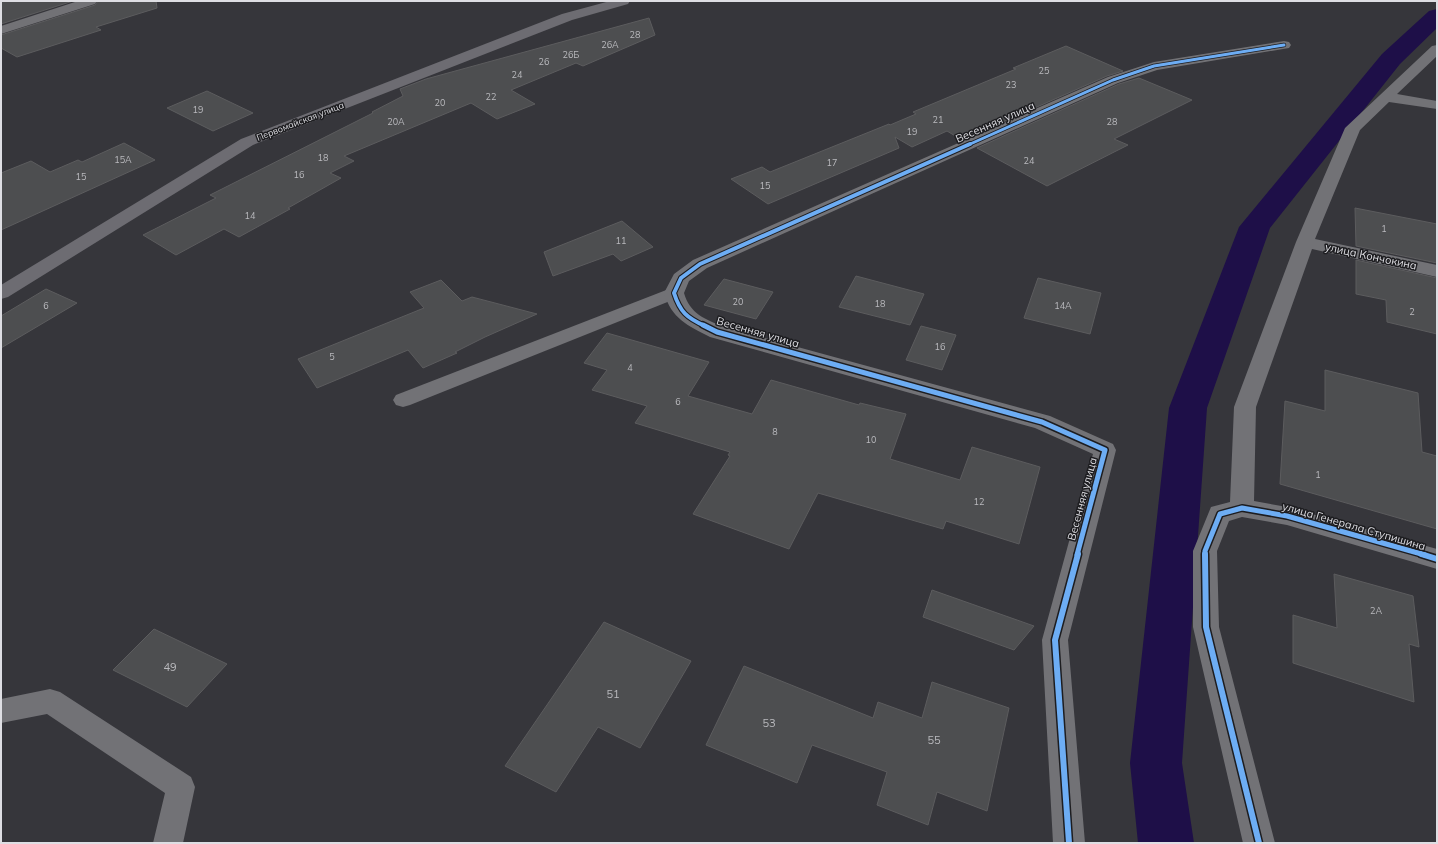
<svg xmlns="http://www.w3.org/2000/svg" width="1438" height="844" font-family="Mulish,sans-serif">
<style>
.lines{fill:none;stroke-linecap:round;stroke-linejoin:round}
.canal{fill:#1e0f48;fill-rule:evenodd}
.building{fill:#4d4e50;stroke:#5c5c5e}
.lane{fill:#727276;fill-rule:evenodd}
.street{fill:#727276;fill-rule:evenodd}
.secondary{fill:#6d6c72;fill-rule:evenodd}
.cycleway-far3-casing{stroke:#1d1d20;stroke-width:4.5}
.cycleway-far2-casing{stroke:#1d1d20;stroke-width:6}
.cycleway-far1-casing{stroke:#1d1d20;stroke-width:8}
.cycleway-casing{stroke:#1d1d20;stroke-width:9}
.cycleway-far3{stroke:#6dadf4;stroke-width:3}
.cycleway-far2{stroke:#6dadf4;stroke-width:4}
.cycleway-far1{stroke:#6dadf4;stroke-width:5}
.cycleway{stroke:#6dadf4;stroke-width:6}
.labels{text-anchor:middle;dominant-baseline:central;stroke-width:3;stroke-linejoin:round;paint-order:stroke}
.number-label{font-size:9px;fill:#bababe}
.far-street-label{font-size:9px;fill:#dedee3;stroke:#1d1d20}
.street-label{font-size:11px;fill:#dedee3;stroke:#1d1d20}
.near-number-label{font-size:11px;fill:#bababe}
</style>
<rect width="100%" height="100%" fill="#36363b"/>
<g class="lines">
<path class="canal" d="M 1437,9 L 1437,28 L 1400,64 L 1270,228 L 1207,408 L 1182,763 L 1194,843 L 1138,843 L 1130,763 L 1169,408 L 1239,227 L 1382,54 L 1429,11 Z"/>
</g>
<g class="building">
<path d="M 1,1 L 73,1 L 1,24 Z"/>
<path d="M 98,1 L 156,1 L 157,8 L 96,27 L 101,30 L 17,57 L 1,48 L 1,35 L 95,5 Z"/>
<path d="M 649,18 L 655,35 L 583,66 L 576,63 L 511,90 L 535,104 L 497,119 L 471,103 L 344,156 L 354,161 L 330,173 L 341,178 L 288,208 L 290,209 L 239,237 L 224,229 L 176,255 L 143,235 L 216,198 L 210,195 L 373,113 L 372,112 L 403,96 L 400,89 L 426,79 Z"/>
<path d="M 1066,46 L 1123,71 L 1107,76 L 962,140 L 947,131 L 912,147 L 895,137 L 899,148 L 768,204 L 731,179 L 762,167 L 770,172 L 889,124 L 890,125 L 916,114 L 913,112 L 1016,69 L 1013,68 Z"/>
<path d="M 1139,78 L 1192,100 L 1114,139 L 1128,145 L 1047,186 L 977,148 L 1119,84 Z"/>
<path d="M 207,91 L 253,113 L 213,131 L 167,108 Z"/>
<path d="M 124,143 L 155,160 L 1,230 L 1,173 L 31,161 L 50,172 L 78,160 L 82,162 Z"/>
<path d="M 1355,208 L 1437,224 L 1437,263 L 1356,246 Z"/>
<path d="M 622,221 L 653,247 L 621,261 L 613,254 L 553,276 L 544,252 Z"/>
<path d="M 1356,260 L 1437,278 L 1437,334 L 1387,322 L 1386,300 L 1356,294 Z"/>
<path d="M 856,276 L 924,294 L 910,325 L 839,307 Z"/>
<path d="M 1038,278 L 1101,293 L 1090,334 L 1024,318 Z"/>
<path d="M 724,279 L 773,292 L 756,319 L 704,305 Z"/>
<path d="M 441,280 L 462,301 L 472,297 L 537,314 L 485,337 L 455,352 L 457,353 L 423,368 L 408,350 L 317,388 L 298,359 L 424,308 L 410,292 Z"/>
<path d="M 46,289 L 77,303 L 1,348 L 1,316 Z"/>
<path d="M 921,326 L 956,335 L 942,370 L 906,360 Z"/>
<path d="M 607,333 L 709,362 L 688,396 L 752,414 L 771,380 L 859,405 L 860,403 L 906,414 L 890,459 L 960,480 L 972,447 L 1040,467 L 1019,544 L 946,521 L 943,529 L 818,493 L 789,549 L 693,514 L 730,456 L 728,455 L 730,452 L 635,423 L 647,406 L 592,390 L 607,370 L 584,363 Z"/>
<path d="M 1325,370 L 1418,393 L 1422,452 L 1437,456 L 1437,529 L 1280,484 L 1285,401 L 1325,411 Z"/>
<path d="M 1334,574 L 1413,596 L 1419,647 L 1409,644 L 1414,702 L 1293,663 L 1293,615 L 1337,628 Z"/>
<path d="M 932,590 L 1034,626 L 1014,650 L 923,617 Z"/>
<path d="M 604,622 L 691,661 L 640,748 L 598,727 L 556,792 L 505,766 Z"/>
<path d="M 154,629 L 227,664 L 187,707 L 113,670 Z"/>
<path d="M 744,666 L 873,718 L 878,702 L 922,718 L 932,682 L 1009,708 L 987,811 L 937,792 L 928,825 L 877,805 L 887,772 L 812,745 L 797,783 L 706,745 Z"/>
</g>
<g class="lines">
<g class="lane">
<path d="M 674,287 L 680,289 L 683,293 L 680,297 L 410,405 L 403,407 L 396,405 L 393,400 L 396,395 Z"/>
<path d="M 50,689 L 60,692 L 191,777 L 195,787 L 183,843 L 153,843 L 165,793 L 47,714 L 1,723 L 1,699 Z"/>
</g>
<g class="street">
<path d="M 78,1 L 97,1 L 95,4 L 1,34 L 1,26 Z"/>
<path d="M 1284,41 L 1289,42 L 1291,45 L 1289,48 L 1157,70 L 1118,83 L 707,268 L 689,281 L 684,293 C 690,314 705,319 724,327 L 1050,416 L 1113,444 L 1116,450 L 1068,640 L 1085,843 L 1053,843 L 1042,640 L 1093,454 L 1035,428 L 710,337 C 687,325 672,319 664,293 L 674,274 L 693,260 L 1108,77 L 1154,62 Z"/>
<path d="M 1437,45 L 1437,56 L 1397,94 L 1437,101 L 1437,109 L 1389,102 L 1360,130 L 1315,239 L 1437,265 L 1437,277 L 1312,249 L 1256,407 L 1254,501 L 1287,507 L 1437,549 L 1437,569 L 1287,525 L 1242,517 L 1229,521 L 1217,551 L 1219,627 L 1275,843 L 1243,843 L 1193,627 L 1193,551 L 1211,507 L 1230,502 L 1234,407 L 1296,242 L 1345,128 L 1432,46 Z"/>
</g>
<path class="secondary" d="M 610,1 L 630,1 L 628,4 L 572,20 L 253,145 L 8,297 L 1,299 L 1,285 L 241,139 L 562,14 Z"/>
<defs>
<path id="cycleway-far3" d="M 968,145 L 1113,80 L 1154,66 L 1284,45"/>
<path id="cycleway-far2" d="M 705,326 C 687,318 680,312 674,293 L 681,278 L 700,264 L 970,144"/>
<g id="cycleway-far1">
<path d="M 703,325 L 717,332 L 1042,422 L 1105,450 L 1077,555"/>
<path d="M 1205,555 L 1205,551 L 1220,514 L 1242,508 L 1287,516 L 1425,555"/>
</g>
<g id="cycleway">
<path d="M 1205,554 L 1206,627 L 1259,843"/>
<path d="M 1421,554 L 1437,559"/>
<path d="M 1069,843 L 1055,640 L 1078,554"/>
</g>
</defs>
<use href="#cycleway-far3" class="cycleway-far3-casing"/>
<use href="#cycleway-far2" class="cycleway-far2-casing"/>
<use href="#cycleway-far1" class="cycleway-far1-casing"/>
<use href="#cycleway" class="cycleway-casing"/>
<use href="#cycleway-far3" class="cycleway-far3"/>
<use href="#cycleway-far2" class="cycleway-far2"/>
<use href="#cycleway-far1" class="cycleway-far1"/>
<use href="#cycleway" class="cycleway"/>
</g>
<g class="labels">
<g class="number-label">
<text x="635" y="34">28</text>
<text x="610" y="44">26А</text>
<text x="571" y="54">26Б</text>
<text x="544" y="61">26</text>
<text x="1044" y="70">25</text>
<text x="517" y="74">24</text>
<text x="1011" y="84">23</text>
<text x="491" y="96">22</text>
<text x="440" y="102">20</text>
<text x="198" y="109">19</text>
<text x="938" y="119">21</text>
<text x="396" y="121">20А</text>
<text x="1112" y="121">28</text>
<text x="912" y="131">19</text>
<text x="323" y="157">18</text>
<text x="123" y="159">15А</text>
<text x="1029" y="160">24</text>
<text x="832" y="162">17</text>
<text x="299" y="174">16</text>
<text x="81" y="176">15</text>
<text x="765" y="185">15</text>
<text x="250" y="215">14</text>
<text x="1384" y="228">1</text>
<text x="621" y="240">11</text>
<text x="738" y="301">20</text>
<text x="880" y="303">18</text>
<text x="46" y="305">6</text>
<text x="1063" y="305">14А</text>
<text x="1412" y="311">2</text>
<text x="940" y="346">16</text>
<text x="332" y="356">5</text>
<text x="630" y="367">4</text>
<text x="678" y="401">6</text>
<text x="775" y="431">8</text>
<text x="871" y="439">10</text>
<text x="1318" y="474">1</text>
<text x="979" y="501">12</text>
<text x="1376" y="610">2А</text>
</g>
<g class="far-street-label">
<text transform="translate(300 121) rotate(-21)">Первомайская улица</text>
</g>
<g class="street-label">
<text transform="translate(995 122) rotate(-24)">Весенняя улица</text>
<text transform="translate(1371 256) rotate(12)">улица Кончокина</text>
<text transform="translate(758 332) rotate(16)">Весенняя улица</text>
<text transform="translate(1082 499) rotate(-75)">Весенняя улица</text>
<text transform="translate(1354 526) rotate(16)">улица Генерала Ступишина</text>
</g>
<g class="near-number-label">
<text x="170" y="667">49</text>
<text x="613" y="694">51</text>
<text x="769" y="723">53</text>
<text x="934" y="740">55</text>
</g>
</g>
<rect width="1438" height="844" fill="none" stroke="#dedee3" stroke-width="4"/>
</svg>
